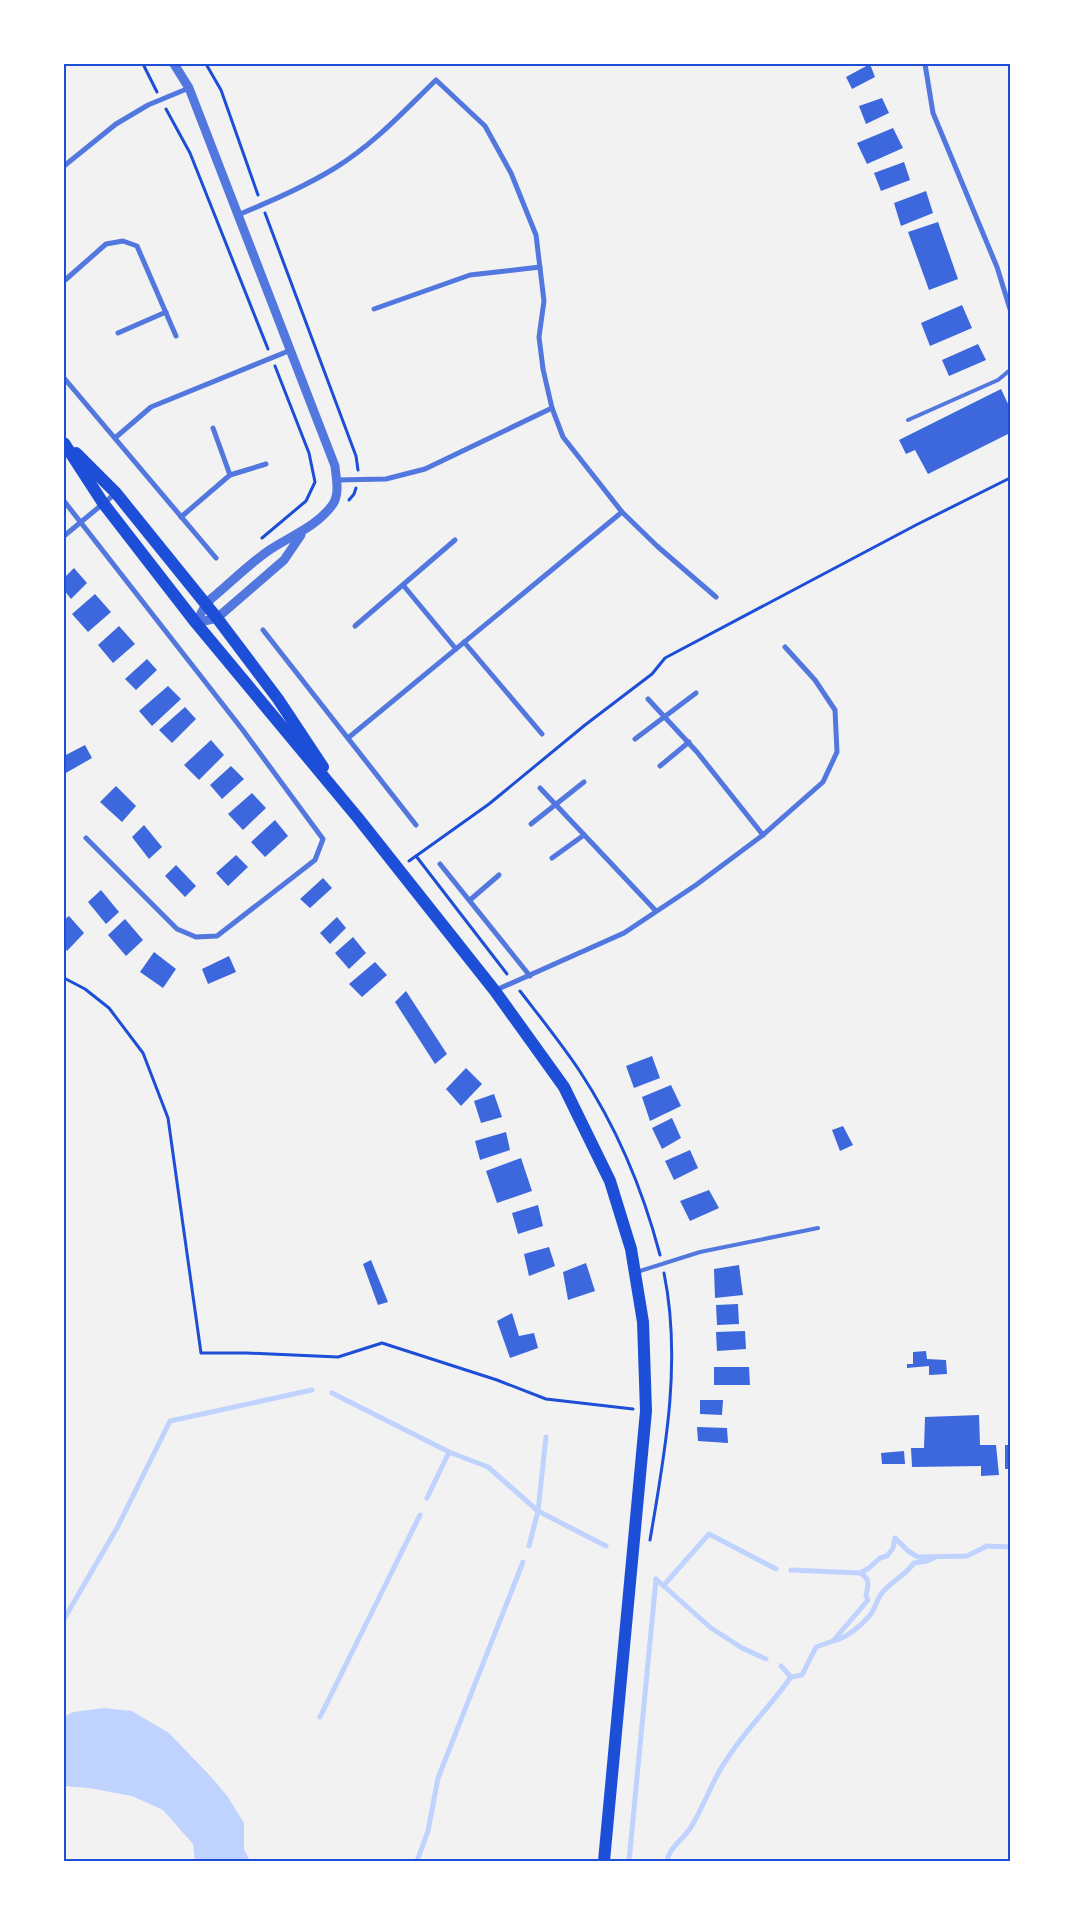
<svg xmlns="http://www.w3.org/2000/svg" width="1074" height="1925" font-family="'Source Sans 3',sans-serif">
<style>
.water{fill:#bfd3fe}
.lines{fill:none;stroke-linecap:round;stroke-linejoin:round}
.stream{stroke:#bfd3fe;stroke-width:5}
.building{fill:#3d67dc}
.path{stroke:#1d4ed8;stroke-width:3}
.service{stroke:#5277de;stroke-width:4}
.minor{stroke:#5277de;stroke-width:5}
.tertiary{stroke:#5277de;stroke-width:9}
.primary{stroke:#1d4ed8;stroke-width:12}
.neatline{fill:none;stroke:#1d4ed8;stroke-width:2}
</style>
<rect width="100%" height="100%" fill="#f2f2f2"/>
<path class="water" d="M 104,1708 L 132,1711 L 169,1733 L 213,1779 L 228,1797 L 244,1823 L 244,1849 L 250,1861 L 195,1861 L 193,1844 L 163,1810 L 132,1796 L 89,1788 L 64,1786 L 64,1717 L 73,1712 Z"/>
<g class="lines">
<g class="stream">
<path d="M 332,1393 L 449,1452 L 488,1467 L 538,1511 L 606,1546"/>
<path d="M 427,1498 L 449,1452"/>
<path d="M 529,1546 L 538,1511 L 546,1437"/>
<path d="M 860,1573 L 869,1568 L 880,1558 L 887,1556 L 893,1548 L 895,1538 L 908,1551 L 918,1557 L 967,1556 L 987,1546 L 1010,1547"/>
<path d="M 656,1579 L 711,1628 L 742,1648 L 766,1659"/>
<path d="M 663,1586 L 709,1534 L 776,1569"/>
<path d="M 64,1619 L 117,1528 L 170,1421 L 312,1390"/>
<path d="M 833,1641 C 847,1638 862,1625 871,1614 C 876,1607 877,1598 882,1593 C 891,1581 904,1577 914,1563 L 927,1561 L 934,1558"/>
<path d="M 791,1677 L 802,1675 L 816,1647 L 833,1641 L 868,1600 L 866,1596 C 868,1585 871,1579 860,1573 L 791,1570"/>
<path d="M 320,1717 L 420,1515"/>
<path d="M 417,1861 L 428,1831 L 438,1778 L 523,1562"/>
<path d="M 629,1861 L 656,1579"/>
<path d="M 667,1861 C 669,1847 684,1839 691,1827 C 704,1806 711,1783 725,1762 C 744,1731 770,1707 791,1677 L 781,1666"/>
</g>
</g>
<g class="building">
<path d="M 870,64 L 875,77 L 852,89 L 846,77 Z"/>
<path d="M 882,98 L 889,113 L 866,124 L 859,106 Z"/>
<path d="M 893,128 L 903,148 L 867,164 L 857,143 Z"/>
<path d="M 904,162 L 910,180 L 881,191 L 874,173 Z"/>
<path d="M 926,191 L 933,213 L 901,226 L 894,203 Z"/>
<path d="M 938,222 L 958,279 L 929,290 L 908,232 Z"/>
<path d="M 962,305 L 972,328 L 930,346 L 921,323 Z"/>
<path d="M 978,344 L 986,360 L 949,376 L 942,360 Z"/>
<path d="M 1001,389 L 1010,408 L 1010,433 L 928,474 L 915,450 L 906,454 L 899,440 Z"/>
<path d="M 74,568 L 87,583 L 71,599 L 64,590 L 64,578 Z"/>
<path d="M 95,594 L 111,612 L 88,632 L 72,614 Z"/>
<path d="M 119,626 L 135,644 L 113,663 L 98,645 Z"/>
<path d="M 147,659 L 157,670 L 136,690 L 125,679 Z"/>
<path d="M 168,686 L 181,699 L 152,726 L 139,711 Z"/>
<path d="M 185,707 L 196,719 L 172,743 L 159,730 Z"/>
<path d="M 211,740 L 224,755 L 199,780 L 184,765 Z"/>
<path d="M 85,745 L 92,758 L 64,774 L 64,756 Z"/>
<path d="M 231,766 L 244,779 L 222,799 L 210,785 Z"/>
<path d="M 116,786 L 136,806 L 122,822 L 100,802 Z"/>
<path d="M 252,793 L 266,808 L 243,830 L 228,814 Z"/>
<path d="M 275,820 L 288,836 L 265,857 L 251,842 Z"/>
<path d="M 144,825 L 162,847 L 149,859 L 132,837 Z"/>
<path d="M 236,855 L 248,867 L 228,886 L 216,873 Z"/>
<path d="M 176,865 L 196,886 L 185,897 L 165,876 Z"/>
<path d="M 323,878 L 332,888 L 310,908 L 300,899 Z"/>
<path d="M 101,890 L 119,912 L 106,924 L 88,902 Z"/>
<path d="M 69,916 L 84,933 L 67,951 L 64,947 L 64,920 Z"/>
<path d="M 337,917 L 346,928 L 330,944 L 320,933 Z"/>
<path d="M 125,919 L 143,940 L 126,956 L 108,935 Z"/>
<path d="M 353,937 L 366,953 L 349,969 L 335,953 Z"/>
<path d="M 154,952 L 176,969 L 163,988 L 140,972 Z"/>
<path d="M 229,956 L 236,972 L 208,984 L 202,969 Z"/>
<path d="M 375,962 L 387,975 L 362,997 L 349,984 Z"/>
<path d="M 406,991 L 447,1054 L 435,1064 L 395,1002 Z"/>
<path d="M 652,1056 L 660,1078 L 634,1088 L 626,1066 Z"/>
<path d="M 466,1068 L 482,1084 L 461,1106 L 446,1089 Z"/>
<path d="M 671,1085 L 681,1106 L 650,1121 L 642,1097 Z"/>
<path d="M 494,1094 L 502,1117 L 481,1123 L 474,1101 Z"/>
<path d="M 672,1118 L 681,1138 L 662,1149 L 652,1128 Z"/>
<path d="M 843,1126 L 853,1145 L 840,1151 L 832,1130 Z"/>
<path d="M 506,1132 L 510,1150 L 480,1160 L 475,1141 Z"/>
<path d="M 690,1150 L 698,1168 L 674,1180 L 665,1161 Z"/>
<path d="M 521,1158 L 532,1191 L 497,1203 L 486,1171 Z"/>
<path d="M 709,1190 L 719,1208 L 690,1221 L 680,1201 Z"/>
<path d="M 538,1205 L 543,1226 L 518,1234 L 512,1213 Z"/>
<path d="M 549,1247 L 555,1266 L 529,1276 L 524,1254 Z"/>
<path d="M 371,1260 L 388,1302 L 378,1305 L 363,1264 Z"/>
<path d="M 586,1263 L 595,1291 L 568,1300 L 563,1272 Z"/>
<path d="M 739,1265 L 743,1295 L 715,1298 L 714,1269 Z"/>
<path d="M 738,1304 L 739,1324 L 717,1325 L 716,1305 Z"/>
<path d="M 512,1313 L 519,1336 L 534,1333 L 538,1348 L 510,1358 L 497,1321 Z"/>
<path d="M 745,1331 L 746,1349 L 717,1351 L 716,1332 Z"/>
<path d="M 926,1351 L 927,1359 L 946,1360 L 947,1374 L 929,1375 L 929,1366 L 907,1368 L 907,1364 L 913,1364 L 913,1352 Z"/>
<path d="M 714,1367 L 749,1367 L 750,1385 L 714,1385 Z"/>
<path d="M 700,1400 L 723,1400 L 722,1415 L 700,1414 Z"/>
<path d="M 979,1415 L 980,1445 L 996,1445 L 999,1475 L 981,1476 L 981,1466 L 912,1467 L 911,1448 L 924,1448 L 925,1417 Z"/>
<path d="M 697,1427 L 727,1428 L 728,1443 L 698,1441 Z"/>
<rect x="1005" y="1445" width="5" height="24"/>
<path d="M 904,1451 L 905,1464 L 882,1464 L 881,1453 Z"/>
</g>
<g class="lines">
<g class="path">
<path d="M 143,64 L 157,92"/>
<path d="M 206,64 L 221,90 L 258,195"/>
<path d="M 166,109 L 190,153 L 268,349"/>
<path d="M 265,213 L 356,456 L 358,470"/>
<path d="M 349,500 L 354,494 L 356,488"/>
<path d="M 262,538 L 306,501 L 315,482 L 309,453 L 275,366"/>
<path d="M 416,856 L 507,974"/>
<path d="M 409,861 L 489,804 L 585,725 L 652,674 L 665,658 L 916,525 L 1010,478"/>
<path d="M 64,978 L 85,989 L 109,1008 L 143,1053 L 168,1118 L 201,1353 L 247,1353 L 338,1357 L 382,1343 L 497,1380 L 546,1399 L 633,1409"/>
<path d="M 520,991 C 540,1017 561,1043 579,1070 C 616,1126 643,1190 660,1255"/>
<path d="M 650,1540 C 665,1453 682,1361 664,1273"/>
</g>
<g class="service">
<path d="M 908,420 L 998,380 L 1010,370"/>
<path d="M 637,1272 L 700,1252 L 818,1228"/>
</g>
<g class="minor">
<path d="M 925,64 L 933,113 L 997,267 L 1010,309"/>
<path d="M 64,166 L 116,124 L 148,105 L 189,88"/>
<path d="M 238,215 C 271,201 304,187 335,168 C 373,145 404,111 436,80 L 485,126 L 511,173 L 536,235 L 544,301 L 539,337 L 543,369 L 552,408 L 563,437 L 622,512 L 657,546 L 716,597"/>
<path d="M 64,281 L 106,244 L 123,241 L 137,246 L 176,336"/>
<path d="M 374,309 L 470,275 L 540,267"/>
<path d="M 118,333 L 166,312"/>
<path d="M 64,378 L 216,558"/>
<path d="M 213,428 L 230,475"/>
<path d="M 115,438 L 151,407 L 291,350"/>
<path d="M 336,480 L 386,479 L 425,469 L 552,408"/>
<path d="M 64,501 L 242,729 L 323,839 L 315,860 L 217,936 L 196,937 L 177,929 L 86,838"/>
<path d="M 181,517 L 230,475 L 266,464"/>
<path d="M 64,536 L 116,493"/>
<path d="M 403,585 L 456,649"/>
<path d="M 355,626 L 455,540"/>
<path d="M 263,630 L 416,825"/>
<path d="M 464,642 L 542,734"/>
<path d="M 648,699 L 697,752 L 763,835"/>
<path d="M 348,738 L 622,512"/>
<path d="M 635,739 L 696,693"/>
<path d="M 660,766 L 689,742"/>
<path d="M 540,788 L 656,911"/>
<path d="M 531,824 L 584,782"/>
<path d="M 552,858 L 584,835"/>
<path d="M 440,864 L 530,976"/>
<path d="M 470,900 L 499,875"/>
<path d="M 496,990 L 624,933 L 696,885 L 763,835 L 823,782 L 837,752 L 835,710 L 815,680 L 785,647"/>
</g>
<g class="tertiary">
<path d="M 174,64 L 189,88 L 335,466 C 336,478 340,493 333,504 C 317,527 290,536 268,551 C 248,565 230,583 212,598 L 206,604 L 196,623"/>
<path d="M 196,623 L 217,618 L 284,560 L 301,535"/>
</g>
<g class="primary">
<path d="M 64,443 L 103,503 L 196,623 L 358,818 L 495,991 L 564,1087 L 610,1181 L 631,1249 L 643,1322 L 646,1411 L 604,1861"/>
<path d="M 76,453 L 116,493 L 217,618 L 278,699 L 323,767"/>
</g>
</g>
<rect width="1074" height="1925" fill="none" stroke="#ffffff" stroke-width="130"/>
<rect x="65" y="65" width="944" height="1795" class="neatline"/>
</svg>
